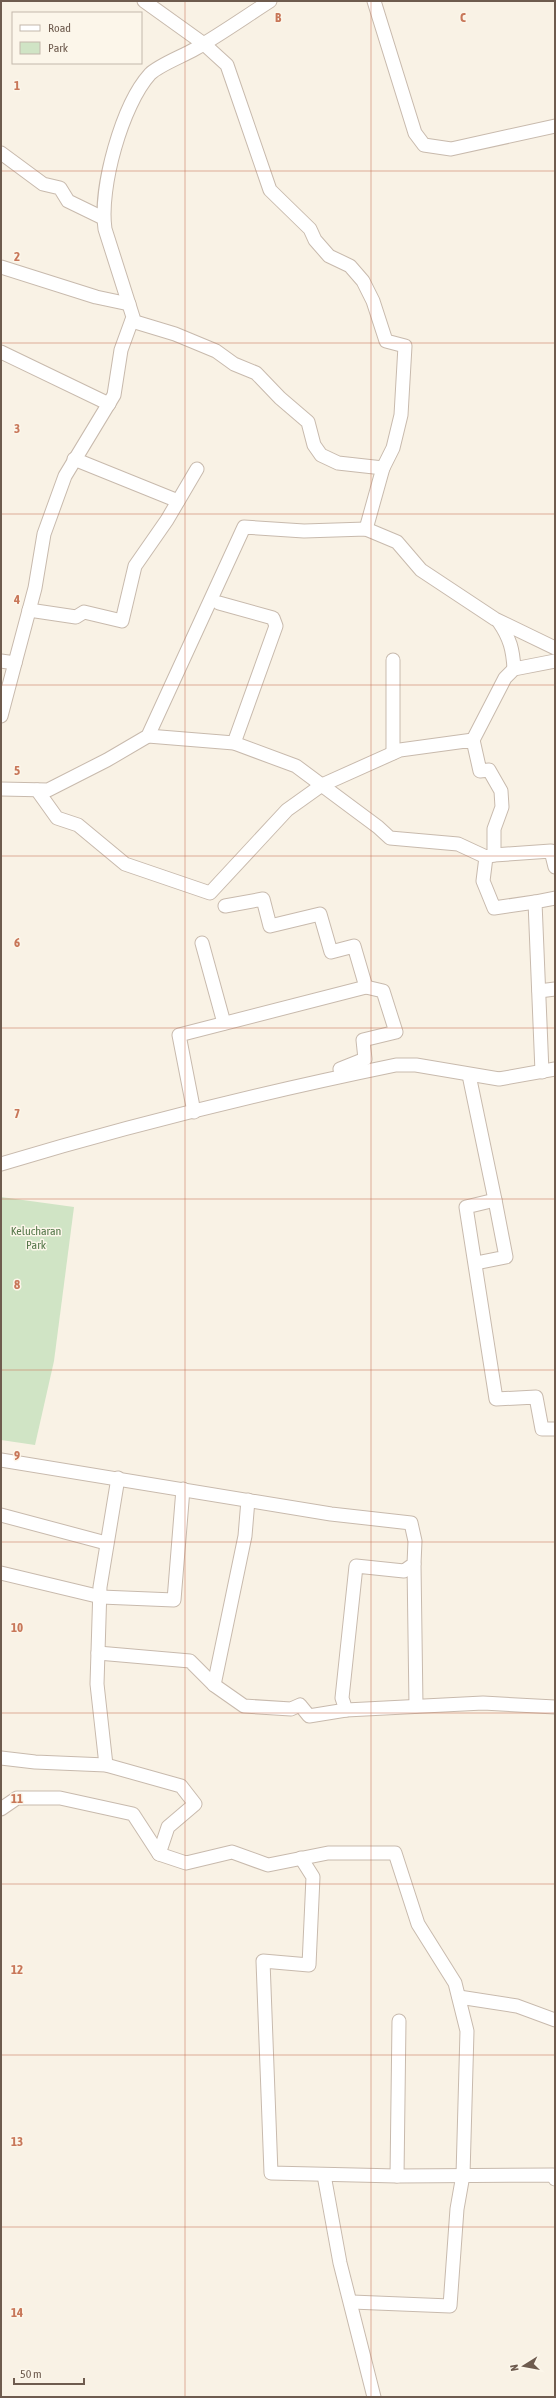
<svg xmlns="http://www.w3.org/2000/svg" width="556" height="2398" font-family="'Asap Condensed',sans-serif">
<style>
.green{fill:#d0e4c5}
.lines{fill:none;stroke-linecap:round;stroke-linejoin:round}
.minor-casing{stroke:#c8baad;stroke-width:15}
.minor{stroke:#fff;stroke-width:13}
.grid{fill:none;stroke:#c87759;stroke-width:1;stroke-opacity:0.55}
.labels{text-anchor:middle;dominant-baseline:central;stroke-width:3;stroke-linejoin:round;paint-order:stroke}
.park-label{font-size:12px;fill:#56784b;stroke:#fcf6ea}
.grid-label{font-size:13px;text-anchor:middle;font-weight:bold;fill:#c87759;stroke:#fcf6ea;stroke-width:3;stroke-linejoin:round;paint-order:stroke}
</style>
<rect width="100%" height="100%" fill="#f9f2e5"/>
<path class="green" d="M 1,1197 L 74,1207 L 54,1361 L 35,1445 L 1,1440 Z"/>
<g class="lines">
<defs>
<g id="minor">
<path d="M 374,1 L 415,133 L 424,145 L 451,149 L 555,126"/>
<path d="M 1,153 L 43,184 L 60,188 L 68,201 L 103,218"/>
<path d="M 1,267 L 96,297 L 129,304"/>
<path d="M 132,321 L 175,334 L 216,351 L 234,364 L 256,373 L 280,398 L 308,422 L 314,445 L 321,455 L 338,463 L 383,468 L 393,448 L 401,415 L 405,346 L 386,341 L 373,301 L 363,281 L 350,266 L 329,256 L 315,240 L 310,229 L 270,190 L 227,65 L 204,44 L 144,1"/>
<path d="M 1,352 L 109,404"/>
<path d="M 74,459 L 178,501"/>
<path d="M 366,529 L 383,468"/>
<path d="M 219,603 L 273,618 L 276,626 L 234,743"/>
<path d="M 29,610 L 76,617 L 84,612 L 122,621 L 135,566 L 167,520 L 197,469"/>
<path d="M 499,622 C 510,638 513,650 514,669"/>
<path d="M 393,660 L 393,753"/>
<path d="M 1,661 L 15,663 L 1,716"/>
<path d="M 15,663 L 35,588 L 44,534 L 65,476 L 114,395 L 121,350 L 133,317 L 105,229 C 99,188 122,105 150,74 C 159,65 183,56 195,49 C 221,34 245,17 270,1"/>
<path d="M 148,736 L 234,743 L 296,766 L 378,827 L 390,838 L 458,844 L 486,857 L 483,881 L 494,908 L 535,902"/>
<path d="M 473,740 L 505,678 L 514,669 L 555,661"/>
<path d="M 1,789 L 48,790 L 107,760 L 148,736 L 244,527 L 304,531 L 366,529 L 397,542 L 421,570 L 495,619 L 555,648"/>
<path d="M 37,790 L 57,818 L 78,825 L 125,864 L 210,893 L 287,810 L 322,785 L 400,750 L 473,740 L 480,771 L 489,770 L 501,791 L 502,807 L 494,829 L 494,855 L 486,857"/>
<path d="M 494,855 L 551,851 L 555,867"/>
<path d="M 225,906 L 263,899 L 270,926 L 320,914 L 331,952 L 354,946 L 366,987"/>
<path d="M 202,943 L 224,1023"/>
<path d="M 539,991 L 555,989"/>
<path d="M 542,1072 L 535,902 L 555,898"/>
<path d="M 469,1075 L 495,1200 L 466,1207 L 496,1399 L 536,1397 L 542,1429 L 555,1429"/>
<path d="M 194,1112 L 179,1035 L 366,987 L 383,991 L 396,1032 L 363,1040 L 365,1059 L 340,1069"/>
<path d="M 1,1164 C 130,1125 265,1092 396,1065 L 416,1065 L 499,1079 L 555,1069"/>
<path d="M 476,1263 L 506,1257 L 495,1200"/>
<path d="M 1,1460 L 331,1514 L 411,1523 L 415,1541 L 414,1564 L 404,1571 L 356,1566 L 342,1698 L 346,1710 L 483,1703 L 555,1707"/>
<path d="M 1,1515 L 106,1543"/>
<path d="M 414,1564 L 416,1706"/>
<path d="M 1,1573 L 101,1597 L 174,1600 L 183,1489"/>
<path d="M 98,1653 L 190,1661 L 214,1685 L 244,1706 L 291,1709 L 300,1705 L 309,1716 L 346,1710"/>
<path d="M 214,1685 L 245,1536 L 248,1500"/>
<path d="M 1,1758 L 35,1762 L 106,1765 L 181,1786 L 195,1804 L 168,1827 L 159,1854"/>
<path d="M 106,1765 L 97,1684 L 100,1587 L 118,1478"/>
<path d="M 1,1809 L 17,1798 L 60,1798 L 133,1814 L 159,1854 L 186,1863 L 232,1852 L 268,1865 L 328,1853 L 395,1853 L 418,1924 L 455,1983 L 467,2031 L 463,2175 L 457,2209 L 450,2306 L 352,2302"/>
<path d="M 301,1858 L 313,1877 L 309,1965 L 263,1961 L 271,2173 L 397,2176 L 553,2175 L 555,2179"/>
<path d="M 459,1997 L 517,2006 L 555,2020"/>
<path d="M 324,2175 L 340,2263 L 374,2397"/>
<path d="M 397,2176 L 399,2021"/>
</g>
</defs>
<use href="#minor" class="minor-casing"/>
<use href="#minor" class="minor"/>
</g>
<path class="grid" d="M 185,1 L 185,2397M 371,1 L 371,2397M 1,171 L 555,171M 1,343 L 555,343M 1,514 L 555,514M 1,685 L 555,685M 1,856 L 555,856M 1,1028 L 555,1028M 1,1199 L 555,1199M 1,1370 L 555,1370M 1,1542 L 555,1542M 1,1713 L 555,1713M 1,1884 L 555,1884M 1,2055 L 555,2055M 1,2227 L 555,2227"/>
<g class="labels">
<g class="park-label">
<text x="36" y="1231">Kelucharan<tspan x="36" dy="14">Park</tspan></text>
</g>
</g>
<g class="grid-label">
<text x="278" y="22">B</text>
<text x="463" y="22">C</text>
<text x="17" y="90">1</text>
<text x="17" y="261">2</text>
<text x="17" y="433">3</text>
<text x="17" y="604">4</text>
<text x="17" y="775">5</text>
<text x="17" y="947">6</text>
<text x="17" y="1118">7</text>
<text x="17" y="1289">8</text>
<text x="17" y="1460">9</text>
<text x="17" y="1632">10</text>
<text x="17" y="1803">11</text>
<text x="17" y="1974">12</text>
<text x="17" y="2146">13</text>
<text x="17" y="2317">14</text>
</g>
<rect width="556" height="2398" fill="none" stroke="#6e5b4e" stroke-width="4"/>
<rect x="12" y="12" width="130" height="52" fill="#fcf6ea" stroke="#c3b8ac"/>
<rect x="20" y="25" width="20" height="6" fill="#ffffff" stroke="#c3b8ac"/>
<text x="48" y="32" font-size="12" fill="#6e5b4e">Road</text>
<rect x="20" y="42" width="20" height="12" fill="#d0e4c5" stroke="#c3b8ac"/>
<text x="48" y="52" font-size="12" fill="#6e5b4e">Park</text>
<g transform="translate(524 2366) rotate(259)" stroke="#fcf6ea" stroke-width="3" paint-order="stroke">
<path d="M0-3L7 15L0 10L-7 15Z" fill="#6e5b4e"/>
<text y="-6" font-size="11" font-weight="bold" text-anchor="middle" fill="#6e5b4e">N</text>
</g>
<path d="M14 2378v6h70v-6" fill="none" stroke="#6e5b4e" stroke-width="2"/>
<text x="20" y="2378" font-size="12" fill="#6e5b4e" stroke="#fcf6ea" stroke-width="3" paint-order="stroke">50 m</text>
</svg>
